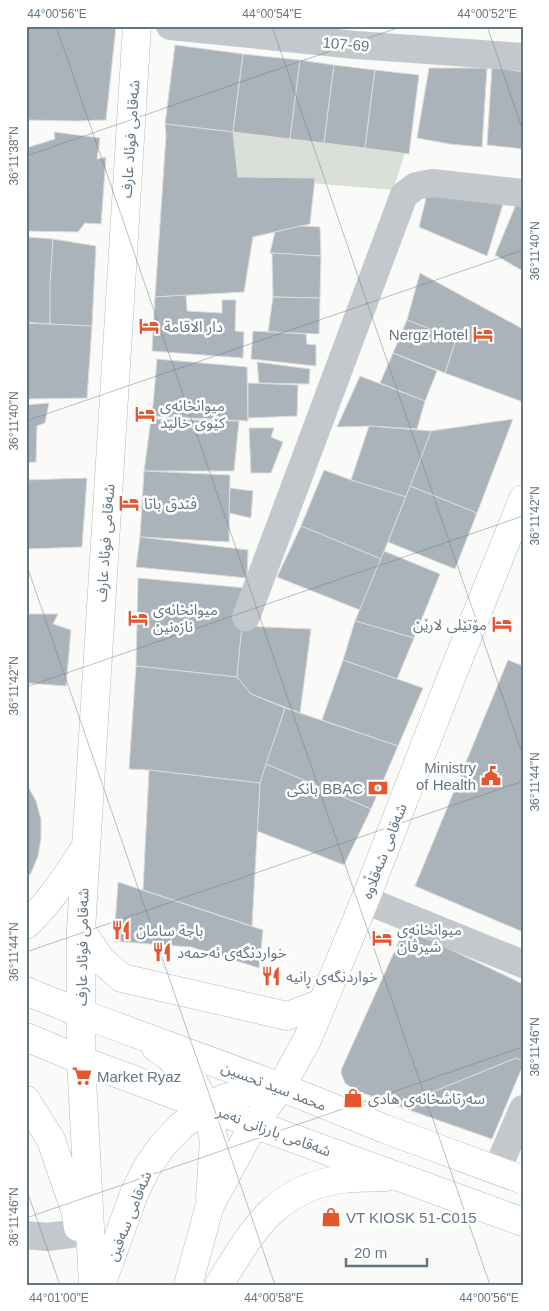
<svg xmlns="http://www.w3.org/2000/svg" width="549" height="1311" font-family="Helvetica,'Noto Sans Arabic',sans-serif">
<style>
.green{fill:#dadfd7}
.building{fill:#aab3b9;stroke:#dcdcda}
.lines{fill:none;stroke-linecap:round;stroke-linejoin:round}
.major-casing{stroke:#b5babe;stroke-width:29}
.minor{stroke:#c3c8cc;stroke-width:28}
.major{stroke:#fff;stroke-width:28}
.ticks{fill:none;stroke:#657683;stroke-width:1;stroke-opacity:0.45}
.labels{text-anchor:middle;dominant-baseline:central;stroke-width:5;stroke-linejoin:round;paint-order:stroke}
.street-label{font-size:15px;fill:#657683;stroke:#fff}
.poi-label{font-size:15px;fill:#657683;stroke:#fff;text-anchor:start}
.neatline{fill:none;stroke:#657683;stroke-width:2}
.ticks-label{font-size:12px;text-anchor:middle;fill:#657683}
</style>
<rect width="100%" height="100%" fill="#fafaf8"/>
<path class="green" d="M 233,132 L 405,153 L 393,190 L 238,177 Z"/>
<g class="building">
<path d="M 26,26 L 116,26 L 106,120 L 77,121 L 26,120 Z"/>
<path d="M 175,45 L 243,54 L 233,132 L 165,124 Z"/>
<path d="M 243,54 L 300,60 L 290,139 L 233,132 Z"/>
<path d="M 300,60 L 334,65 L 324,143 L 290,139 Z"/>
<path d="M 334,65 L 375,70 L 365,148 L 324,143 Z"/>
<path d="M 492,67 L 523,72 L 523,149 L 487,145 Z"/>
<path d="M 429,68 L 487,68 L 482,147 L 450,144 L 417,138 Z"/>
<path d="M 375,70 L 419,75 L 409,154 L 365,148 Z"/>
<path d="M 165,124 L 233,132 L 238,177 L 315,178 L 310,224 L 253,237 L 244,292 L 155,297 L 166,136 Z"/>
<path d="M 54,132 L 100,138 L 97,159 L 106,157 L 101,224 L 85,223 L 78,232 L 26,231 L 26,148 L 55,139 Z"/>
<path d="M 427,194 L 504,201 L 487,256 L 419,227 Z"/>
<path d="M 517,202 L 523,203 L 523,271 L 495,255 Z"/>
<path d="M 300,226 L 320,227 L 321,256 L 270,253 L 275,232 Z"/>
<path d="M 26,237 L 53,239 L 50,324 L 26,322 Z"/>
<path d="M 53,239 L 96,246 L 92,326 L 50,324 L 50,284 Z"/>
<path d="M 272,253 L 321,256 L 320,298 L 273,297 Z"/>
<path d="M 420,273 L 523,329 L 523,402 L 445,373 L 456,339 L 407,320 Z"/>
<path d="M 186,295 L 187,311 L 222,313 L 222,300 L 236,300 L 235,331 L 244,332 L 243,358 L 152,351 L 155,297 Z"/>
<path d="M 273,297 L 320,298 L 319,334 L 268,332 Z"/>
<path d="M 407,320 L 456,339 L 445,373 L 393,353 Z"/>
<path d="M 26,323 L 92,326 L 87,398 L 26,399 Z"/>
<path d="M 253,331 L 306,334 L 307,344 L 316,345 L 316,366 L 251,359 Z"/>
<path d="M 393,353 L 437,371 L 425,401 L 380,383 Z"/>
<path d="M 157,359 L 247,367 L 248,421 L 152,416 Z"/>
<path d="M 257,362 L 310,369 L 309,384 L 259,383 Z"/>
<path d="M 360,376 L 425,401 L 417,429 L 369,426 L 337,427 Z"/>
<path d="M 248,383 L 298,385 L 297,416 L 248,418 Z"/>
<path d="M 49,403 L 45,423 L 37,426 L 36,462 L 26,463 L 26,405 Z"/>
<path d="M 151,419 L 239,421 L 234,471 L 144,471 Z"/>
<path d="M 513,419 L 477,513 L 410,486 L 431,431 Z"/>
<path d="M 369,426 L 431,431 L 406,497 L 351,480 Z"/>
<path d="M 249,428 L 274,428 L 271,437 L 283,442 L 271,473 L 251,473 Z"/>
<path d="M 324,470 L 351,480 L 406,497 L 381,559 L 301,526 Z"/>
<path d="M 144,471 L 230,475 L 229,542 L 140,537 Z"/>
<path d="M 87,478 L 82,547 L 26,549 L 26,480 Z"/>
<path d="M 410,486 L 477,513 L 455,569 L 388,542 Z"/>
<path d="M 230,488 L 253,491 L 251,518 L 229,513 Z"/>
<path d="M 301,526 L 381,559 L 360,610 L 277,577 Z"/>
<path d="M 140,537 L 248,550 L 247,578 L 136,567 Z"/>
<path d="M 384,551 L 440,574 L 414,638 L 355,621 Z"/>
<path d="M 138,578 L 246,588 L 237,677 L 136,666 Z"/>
<path d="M 26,614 L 58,614 L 53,624 L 71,630 L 66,686 L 26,683 Z"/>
<path d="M 355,621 L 414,638 L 397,679 L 343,660 Z"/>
<path d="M 242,626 L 311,629 L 300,713 L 251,694 L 237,677 Z"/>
<path d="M 343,660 L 423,688 L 398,746 L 322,720 Z"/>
<path d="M 508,660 L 523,666 L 523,932 L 415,886 Z"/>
<path d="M 136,666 L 237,677 L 251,694 L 285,708 L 260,783 L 149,770 L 129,769 Z"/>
<path d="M 285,708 L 398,746 L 371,809 L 266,764 Z"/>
<path d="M 266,764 L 371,809 L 344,865 L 257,831 L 260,783 Z"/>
<path d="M 149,770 L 260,783 L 252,926 L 143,890 Z"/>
<path d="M 26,783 L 36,801 L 41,819 L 41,838 L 38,856 L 31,873 L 26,879 Z"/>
<path d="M 118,882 L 263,930 L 259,968 L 191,947 L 124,942 L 114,941 Z"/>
<path d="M 405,928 L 523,984 L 523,1062 L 516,1058 L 413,1100 L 409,1110 L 355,1090 L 345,1083 L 341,1073 L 342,1068 Z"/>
<path d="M 516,1058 L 523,1062 L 523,1065 L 492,1139 L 409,1110 L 413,1100 Z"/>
</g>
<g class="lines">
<defs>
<g id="major">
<path d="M 26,925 C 49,903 67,877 84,849"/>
<path d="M 81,930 L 101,960 L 122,978 L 287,1016 L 322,1003"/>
<path d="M 26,991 L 80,1013 L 281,1087 L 385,1129 L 523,1180"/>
<path d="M 26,1037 L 81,1060 L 207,1107 L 523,1222"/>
<path d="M 156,1048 L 168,1056 L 192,1079 L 207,1107 L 214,1141 L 210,1197"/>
<path d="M 26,1100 L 51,1140 L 75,1210 L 78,1227"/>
<path d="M 93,1285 L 81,1060 L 81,930 L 137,26"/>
<path d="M 101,1285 L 134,1194 L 146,1169 L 162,1146 L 182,1125 L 207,1107 L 225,1098 L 245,1093 L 279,1087"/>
<path d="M 188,1285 L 210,1205 L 254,1124 L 281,1087 L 308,1038 L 365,900 L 451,678 L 523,499"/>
<path d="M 219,1285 C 252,1231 275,1188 343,1179 C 357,1177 372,1178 386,1177"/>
</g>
</defs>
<use href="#major" class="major-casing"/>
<g class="minor">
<path d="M 170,26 L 356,45 L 523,57"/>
<path d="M 246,617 L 404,195 L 416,186 L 432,183 L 523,193"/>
<path d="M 365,900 L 523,964"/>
<path d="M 497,1170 L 523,1109"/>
<path d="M 26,1235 L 47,1237 L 79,1233"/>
</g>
<use href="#major" class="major"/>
</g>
<path class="ticks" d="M 56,26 L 490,1285M 272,26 L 523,756M 487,26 L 523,131M 26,156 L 403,26M 26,421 L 523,250M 26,563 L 275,1285M 26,687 L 523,516M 26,952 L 523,781M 26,1188 L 60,1285M 26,1218 L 523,1047"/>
<defs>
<symbol id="hotel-bare" viewBox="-9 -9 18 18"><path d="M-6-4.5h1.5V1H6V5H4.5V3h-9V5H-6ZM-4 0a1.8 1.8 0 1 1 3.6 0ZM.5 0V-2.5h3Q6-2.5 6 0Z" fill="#e4572e" stroke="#fff" stroke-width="2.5" paint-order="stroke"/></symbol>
<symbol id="civic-bare" viewBox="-9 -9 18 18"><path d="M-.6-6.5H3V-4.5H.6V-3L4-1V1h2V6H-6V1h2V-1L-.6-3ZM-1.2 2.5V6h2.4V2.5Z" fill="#e4572e" stroke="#fff" stroke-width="2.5" paint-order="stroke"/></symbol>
<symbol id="bank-bare" viewBox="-9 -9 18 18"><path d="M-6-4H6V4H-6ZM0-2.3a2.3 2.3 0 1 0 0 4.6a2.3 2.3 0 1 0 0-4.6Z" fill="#e4572e" stroke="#fff" stroke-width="2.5" paint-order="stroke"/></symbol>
<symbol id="restaurant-bare" viewBox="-9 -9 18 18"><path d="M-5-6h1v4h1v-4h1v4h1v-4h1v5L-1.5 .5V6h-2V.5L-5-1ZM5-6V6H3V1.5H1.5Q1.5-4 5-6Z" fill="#e4572e" stroke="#fff" stroke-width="2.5" paint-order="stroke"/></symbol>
<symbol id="supermarket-bare" viewBox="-9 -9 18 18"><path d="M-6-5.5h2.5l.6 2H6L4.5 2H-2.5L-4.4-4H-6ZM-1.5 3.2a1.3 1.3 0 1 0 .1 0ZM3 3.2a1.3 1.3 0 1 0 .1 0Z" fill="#e4572e" stroke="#fff" stroke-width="2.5" paint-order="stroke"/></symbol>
<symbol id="shop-bare" viewBox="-9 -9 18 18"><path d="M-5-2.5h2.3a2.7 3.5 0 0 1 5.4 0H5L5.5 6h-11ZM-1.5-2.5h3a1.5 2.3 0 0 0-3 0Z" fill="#e4572e" stroke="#fff" stroke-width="2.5" paint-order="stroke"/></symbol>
</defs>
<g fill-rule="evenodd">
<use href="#hotel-bare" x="135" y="312" width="28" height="28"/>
<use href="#hotel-bare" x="469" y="320" width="28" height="28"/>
<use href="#hotel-bare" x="131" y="400" width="28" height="28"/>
<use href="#hotel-bare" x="115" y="489" width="28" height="28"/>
<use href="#hotel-bare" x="124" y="604" width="28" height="28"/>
<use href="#hotel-bare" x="488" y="610" width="28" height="28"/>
<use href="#civic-bare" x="477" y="762" width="28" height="28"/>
<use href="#bank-bare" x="364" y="774" width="28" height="28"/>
<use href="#restaurant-bare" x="107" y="916" width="28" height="28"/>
<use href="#hotel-bare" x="368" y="924" width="28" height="28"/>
<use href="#restaurant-bare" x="148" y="938" width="28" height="28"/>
<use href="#restaurant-bare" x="257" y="962" width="28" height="28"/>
<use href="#supermarket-bare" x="68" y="1062" width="28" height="28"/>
<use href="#shop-bare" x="339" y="1084" width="28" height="28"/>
<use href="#shop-bare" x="317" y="1203" width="28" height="28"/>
</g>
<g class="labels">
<g class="street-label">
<text transform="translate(346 44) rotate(5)">107-69</text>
<text transform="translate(130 139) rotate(-86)">شەقامی فوئاد عارف</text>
<text transform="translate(105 543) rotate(-86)">شەقامی فوئاد عارف</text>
<text transform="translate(384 851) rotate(-69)">شەقامی شەقڵاوە</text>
<text transform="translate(82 947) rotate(-89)">شەقامی فوئاد عارف</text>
<text transform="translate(274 1086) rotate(21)">محمد سید تحسین</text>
<text transform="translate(274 1131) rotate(20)">شەقامی بارزانی نەمر</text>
<text transform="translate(129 1216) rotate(-68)">شەقامی سەفین</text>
</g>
<g class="poi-label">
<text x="164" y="326">دار الاقامة</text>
<text x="468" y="334" text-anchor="end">Nergz Hotel</text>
<text x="160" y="405">میوانخانەی<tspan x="160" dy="17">کێوی خالید</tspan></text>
<text x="144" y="503">فندق باتا</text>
<text x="153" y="609">میوانخانەی<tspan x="153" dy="17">نازەنین</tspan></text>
<text x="487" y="624" text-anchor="end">مۆتێلی لارێن</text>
<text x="476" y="767" text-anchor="end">Ministry<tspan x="476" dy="17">of Health</tspan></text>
<text x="363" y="788" text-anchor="end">بانکی BBAC</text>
<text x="397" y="929">میوانخانەی<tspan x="397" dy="17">شیرڤان</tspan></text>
<text x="136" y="930">باجة سامان</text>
<text x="177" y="952">خواردنگەی ئەحمەد</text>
<text x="286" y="976">خواردنگەی ڕانیە</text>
<text x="97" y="1076">Market Ryaz</text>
<text x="368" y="1098">سەرتاشخانەی ھادی</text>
<text x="346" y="1217">VT KIOSK 51-C015</text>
</g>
</g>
<rect width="549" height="1311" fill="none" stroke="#ffffff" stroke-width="55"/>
<path d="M346 1258v8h81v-8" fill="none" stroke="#657683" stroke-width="2.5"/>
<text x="354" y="1258" font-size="15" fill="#657683" stroke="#ffffff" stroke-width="4" paint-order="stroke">20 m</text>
<rect x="28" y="28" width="494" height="1256" class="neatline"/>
<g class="ticks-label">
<text x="57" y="18">44°00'56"E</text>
<text x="272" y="18">44°00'54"E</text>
<text x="487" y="18">44°00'52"E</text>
<text transform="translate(14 156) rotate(-90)" y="4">36°11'38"N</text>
<text transform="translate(535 251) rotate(-90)" y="4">36°11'40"N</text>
<text transform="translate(14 421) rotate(-90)" y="4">36°11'40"N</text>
<text transform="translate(535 516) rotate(-90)" y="4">36°11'42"N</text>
<text transform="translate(14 686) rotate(-90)" y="4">36°11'42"N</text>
<text transform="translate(535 782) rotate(-90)" y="4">36°11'44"N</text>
<text transform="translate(14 952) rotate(-90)" y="4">36°11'44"N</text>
<text transform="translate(535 1047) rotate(-90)" y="4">36°11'46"N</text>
<text transform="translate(14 1217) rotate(-90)" y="4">36°11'46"N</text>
<text x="59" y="1302">44°01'00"E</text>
<text x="274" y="1302">44°00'58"E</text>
<text x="489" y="1302">44°00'56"E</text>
</g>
</svg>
